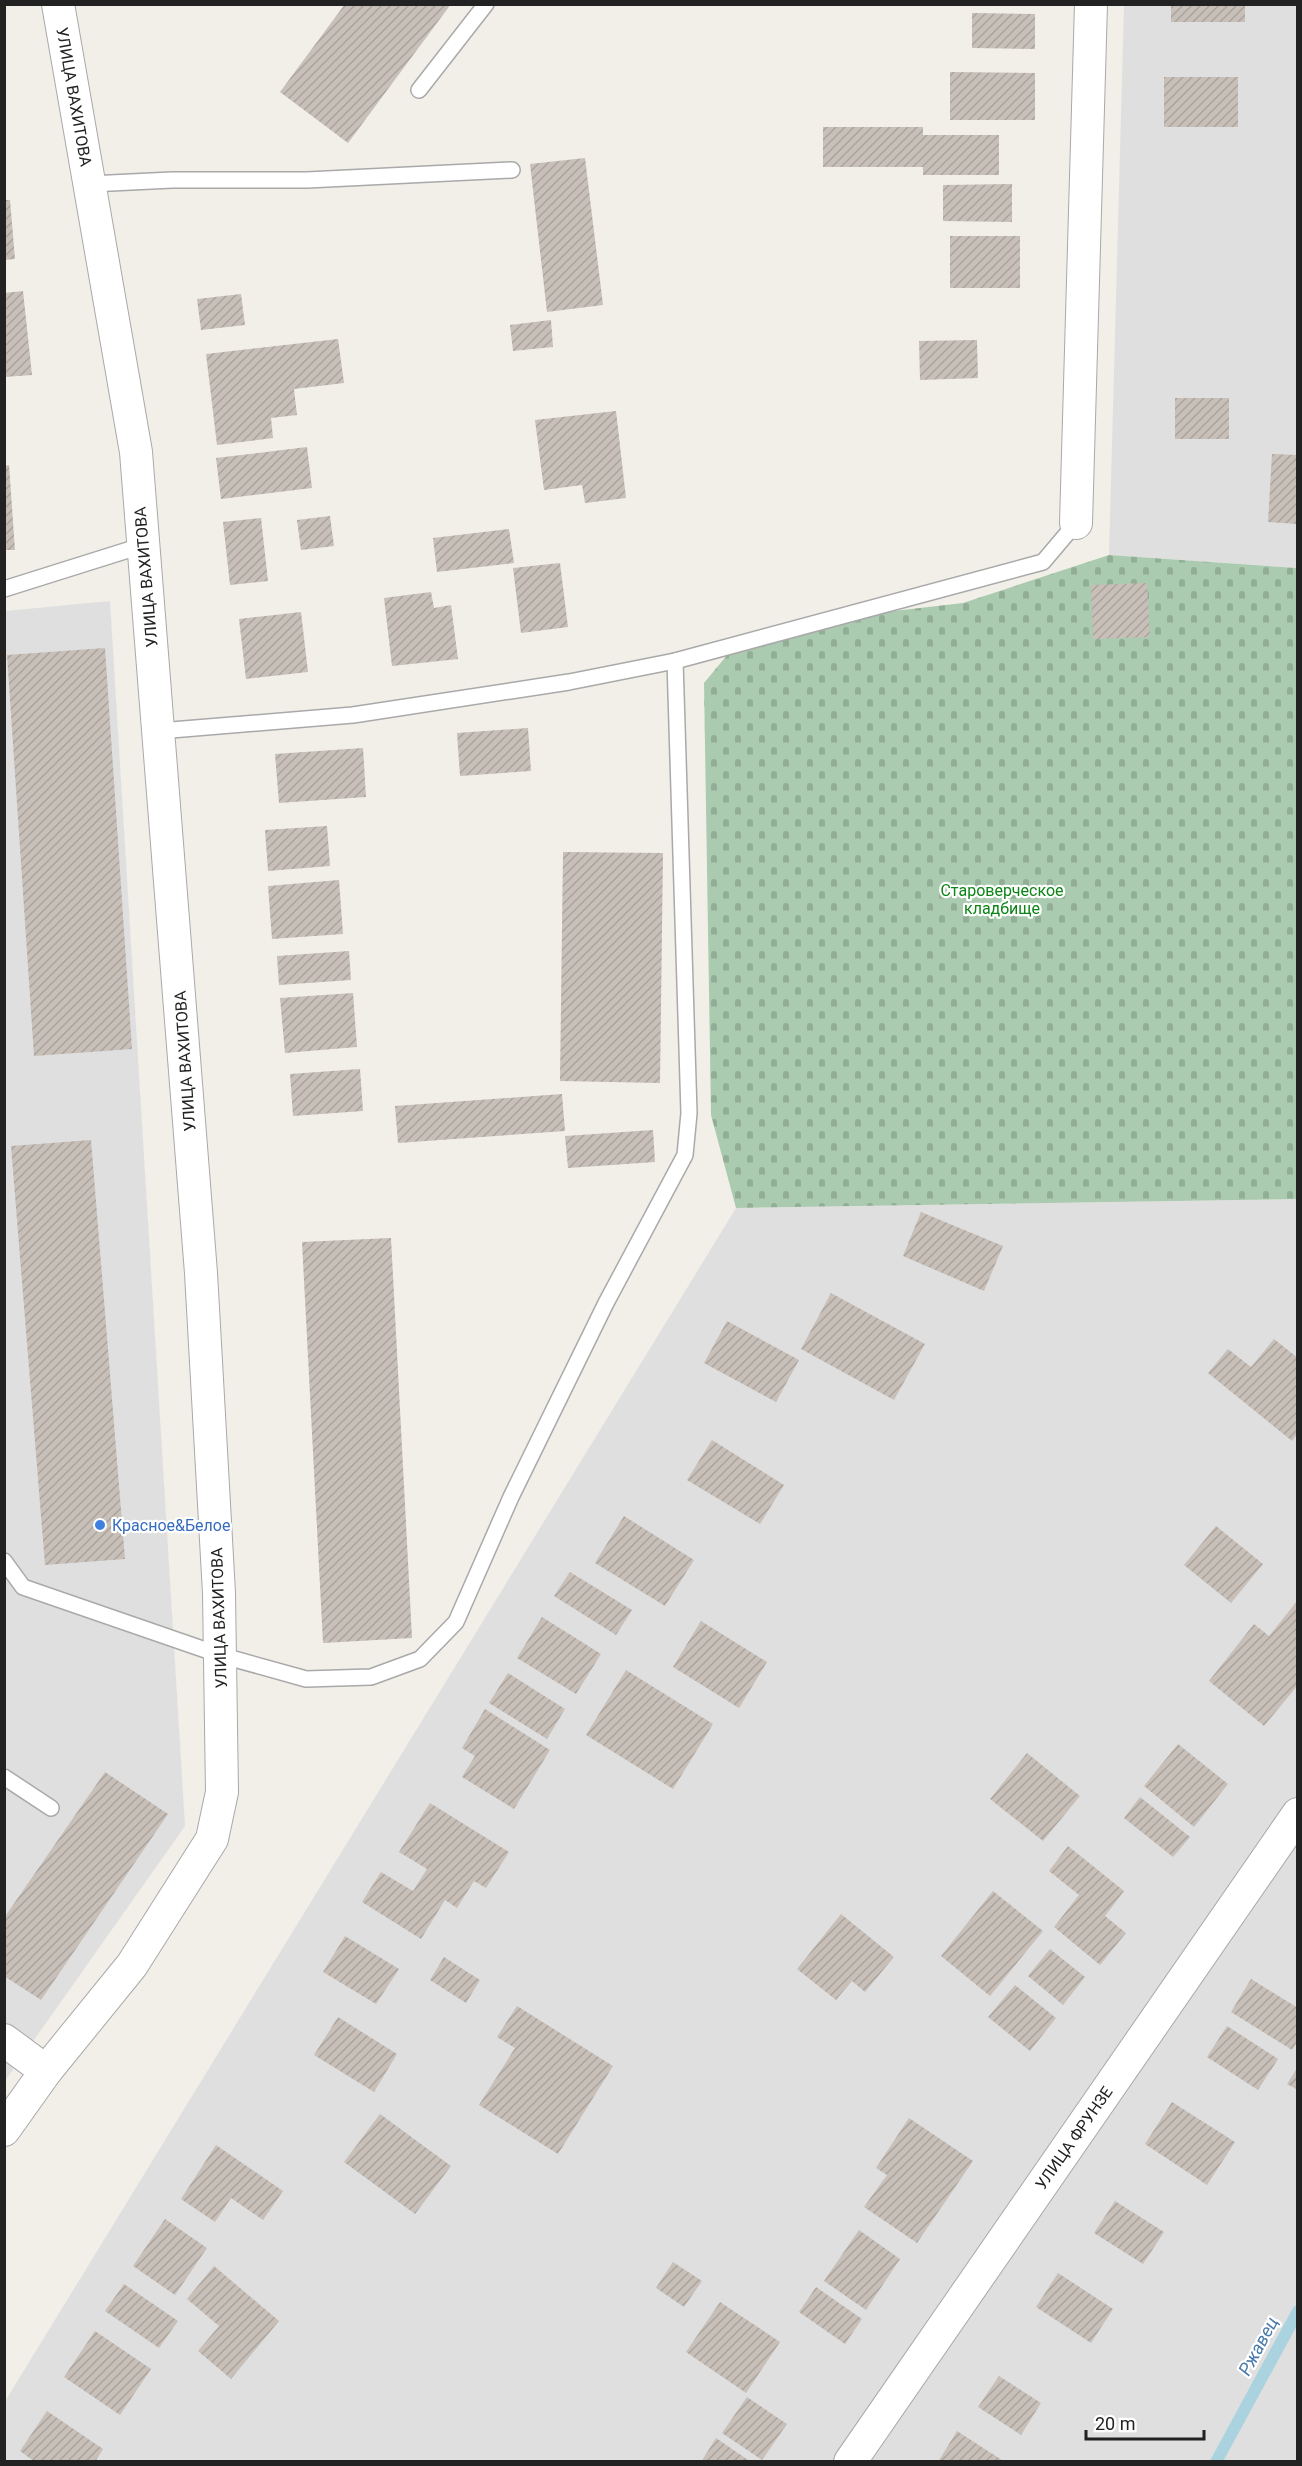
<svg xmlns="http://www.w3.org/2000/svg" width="1302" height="2466" font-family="Roboto,sans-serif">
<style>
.residential{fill:#e0dfdf}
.cemetery{fill:url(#cemetery-stones)}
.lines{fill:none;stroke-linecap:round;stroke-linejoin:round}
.stream{stroke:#aad3df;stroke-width:12}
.building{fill:url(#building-hatch)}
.service-casing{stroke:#a9a9a9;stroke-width:18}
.minor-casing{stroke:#a9a9a9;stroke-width:34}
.service{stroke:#fff;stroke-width:15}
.minor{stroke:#fff;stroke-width:32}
.shop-dot{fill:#3f7fe0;stroke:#fff;stroke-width:2}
.labels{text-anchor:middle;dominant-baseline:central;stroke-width:4.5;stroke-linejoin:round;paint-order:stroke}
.street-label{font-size:16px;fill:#222;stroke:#fff}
.park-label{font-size:16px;fill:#0c8416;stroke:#fff}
.shop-label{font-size:16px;fill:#366cbe;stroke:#fff;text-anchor:start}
.water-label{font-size:18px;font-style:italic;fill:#4a7aab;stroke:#fff}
</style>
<defs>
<pattern id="cemetery-stones" width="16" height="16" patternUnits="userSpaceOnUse" patternTransform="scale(1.5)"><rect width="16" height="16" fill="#aacbaf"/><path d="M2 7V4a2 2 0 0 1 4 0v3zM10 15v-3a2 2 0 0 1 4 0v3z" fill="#92ae96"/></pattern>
<pattern id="building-hatch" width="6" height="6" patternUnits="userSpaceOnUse" patternTransform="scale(1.5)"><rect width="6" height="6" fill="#c7bfb8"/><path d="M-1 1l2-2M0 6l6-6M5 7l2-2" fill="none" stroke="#aba49e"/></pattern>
</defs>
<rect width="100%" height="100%" fill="#f2efe9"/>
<g class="residential">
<path d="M 1124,5 L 1297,5 L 1297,568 L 1109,555 Z"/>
<path d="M 110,601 L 185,1826 L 5,2081 L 5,611 Z"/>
<path d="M 1297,1199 L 1297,2461 L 5,2462 L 4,2403 L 736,1208 Z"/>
</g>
<path class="cemetery" d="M 1109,555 L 1297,568 L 1297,1199 L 736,1208 L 711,1115 L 704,683 L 738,642 L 790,623 L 963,603 Z"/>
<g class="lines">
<path class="stream" d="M 1216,2462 L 1298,2311"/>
</g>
<g class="building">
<path d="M 345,4 L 451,4 L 348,143 L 280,92 Z"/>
<rect x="1171" y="4" width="74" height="18"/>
<path d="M 972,13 L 1035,14 L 1035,49 L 972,48 Z"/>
<path d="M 950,72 L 1035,73 L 1035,120 L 950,120 Z"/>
<rect x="1164" y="77" width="74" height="50"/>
<path d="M 823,127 L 923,127 L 923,135 L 999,135 L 999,175 L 923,175 L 923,167 L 823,167 Z"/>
<path d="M 585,158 L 603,305 L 547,312 L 530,164 Z"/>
<path d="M 1012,184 L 1012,222 L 943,221 L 943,185 Z"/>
<path d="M 4,200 L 10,200 L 15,259 L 4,260 Z"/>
<rect x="950" y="236" width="70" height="52"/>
<path d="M 23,291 L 32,375 L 4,377 L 4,293 Z"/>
<path d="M 241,294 L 245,325 L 201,330 L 197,299 Z"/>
<path d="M 551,320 L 553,347 L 513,351 L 510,325 Z"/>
<path d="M 338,339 L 344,383 L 294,389 L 297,415 L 271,418 L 273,438 L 217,445 L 206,354 Z"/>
<path d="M 977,340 L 978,378 L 920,380 L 919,341 Z"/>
<rect x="1175" y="398" width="54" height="41"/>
<path d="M 616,411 L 626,498 L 585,503 L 582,485 L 544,490 L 535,420 Z"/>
<path d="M 307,447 L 312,488 L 221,499 L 216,458 Z"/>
<path d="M 1272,454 L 1298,455 L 1298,524 L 1268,522 Z"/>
<path d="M 9,465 L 15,550 L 4,550 L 4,466 Z"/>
<path d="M 330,516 L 334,546 L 301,550 L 297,520 Z"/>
<path d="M 261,518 L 268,581 L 230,585 L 223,522 Z"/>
<path d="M 509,529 L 514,563 L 437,572 L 433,538 Z"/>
<path d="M 560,563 L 568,627 L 521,633 L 513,568 Z"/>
<path d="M 1147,583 L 1150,637 L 1093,639 L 1091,585 Z"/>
<path d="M 431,592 L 434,608 L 451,605 L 458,659 L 392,666 L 384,598 Z"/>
<path d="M 301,612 L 308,672 L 246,679 L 239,619 Z"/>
<path d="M 105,648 L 132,1049 L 34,1056 L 7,655 Z"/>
<path d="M 528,728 L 531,771 L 460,776 L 457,733 Z"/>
<path d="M 363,748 L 366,797 L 279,803 L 275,754 Z"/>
<path d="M 327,826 L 330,866 L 268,871 L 265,830 Z"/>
<path d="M 563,852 L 663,853 L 660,1083 L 560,1081 Z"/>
<path d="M 339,880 L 343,934 L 272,939 L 268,886 Z"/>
<path d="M 349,951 L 351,980 L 279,985 L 277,956 Z"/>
<path d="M 353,993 L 357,1047 L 285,1053 L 280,998 Z"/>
<path d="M 360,1069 L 363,1111 L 293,1116 L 290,1074 Z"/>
<path d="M 562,1094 L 565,1131 L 398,1143 L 395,1106 Z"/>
<path d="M 653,1130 L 655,1162 L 568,1168 L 565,1136 Z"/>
<path d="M 91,1140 L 125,1559 L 45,1565 L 11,1146 Z"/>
<path d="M 921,1212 L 1003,1246 L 984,1291 L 903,1256 Z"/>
<path d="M 391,1238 L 412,1638 L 323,1643 L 302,1242 Z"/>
<path d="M 831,1293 L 925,1344 L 894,1400 L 801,1349 Z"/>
<path d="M 727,1321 L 799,1360 L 776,1402 L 704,1363 Z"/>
<path d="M 1274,1339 L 1298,1358 L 1298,1433 L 1292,1441 L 1208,1373 L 1228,1349 L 1251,1367 Z"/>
<path d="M 712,1440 L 784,1485 L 760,1524 L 687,1480 Z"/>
<path d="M 624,1516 L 694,1560 L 665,1606 L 595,1563 Z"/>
<path d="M 1216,1526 L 1263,1564 L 1231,1603 L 1184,1565 Z"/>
<path d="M 570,1572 L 632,1610 L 616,1635 L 554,1596 Z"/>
<path d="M 1298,1600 L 1298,1685 L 1264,1726 L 1209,1681 L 1254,1624 L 1269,1636 Z"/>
<path d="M 542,1617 L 601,1654 L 576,1694 L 517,1658 Z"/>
<path d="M 701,1621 L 767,1662 L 739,1708 L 673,1667 Z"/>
<path d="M 626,1670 L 713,1724 L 673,1789 L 586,1735 Z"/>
<path d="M 508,1673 L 565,1709 L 547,1739 L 489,1703 Z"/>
<path d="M 485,1709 L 550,1750 L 514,1809 L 462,1777 L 475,1756 L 462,1748 Z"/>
<path d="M 1178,1744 L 1228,1784 L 1194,1827 L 1144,1786 Z"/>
<path d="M 1027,1753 L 1080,1796 L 1043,1841 L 990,1799 Z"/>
<path d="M 105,1772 L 168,1814 L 41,2000 L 4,1976 L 4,1918 Z"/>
<path d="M 1140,1797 L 1190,1837 L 1173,1857 L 1124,1818 Z"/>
<path d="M 430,1803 L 509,1852 L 486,1888 L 474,1881 L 457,1908 L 445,1900 L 421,1939 L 362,1902 L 381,1872 L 413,1891 L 427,1869 L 399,1852 Z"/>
<path d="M 1068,1846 L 1124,1891 L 1105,1916 L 1126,1933 L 1100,1965 L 1054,1927 L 1079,1895 L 1049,1871 Z"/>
<path d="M 993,1891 L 1043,1931 L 990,1996 L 941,1956 Z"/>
<path d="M 841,1914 L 894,1957 L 865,1992 L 852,1981 L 836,2000 L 797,1969 Z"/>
<path d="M 345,1936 L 399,1969 L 376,2004 L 323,1972 Z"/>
<path d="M 1050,1949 L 1085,1977 L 1063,2005 L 1028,1976 Z"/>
<path d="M 444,1957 L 480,1980 L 466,2003 L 430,1980 Z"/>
<path d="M 1251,1979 L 1298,2008 L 1298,2041 L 1292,2050 L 1231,2012 Z"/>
<path d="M 1015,1985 L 1056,2018 L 1030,2051 L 988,2017 Z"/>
<path d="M 517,2006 L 613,2066 L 558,2154 L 479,2105 L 515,2048 L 497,2037 Z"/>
<path d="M 338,2017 L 397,2054 L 374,2092 L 314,2055 Z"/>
<path d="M 1227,2026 L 1278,2059 L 1258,2090 L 1207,2057 Z"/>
<path d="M 1298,2067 L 1298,2090 L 1287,2084 Z"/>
<path d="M 1172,2102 L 1235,2142 L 1207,2185 L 1145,2144 Z"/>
<path d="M 380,2114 L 451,2166 L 415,2214 L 344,2162 Z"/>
<path d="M 909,2118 L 973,2161 L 917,2243 L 864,2207 L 887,2175 L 876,2168 Z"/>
<path d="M 216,2145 L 283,2191 L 263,2220 L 231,2198 L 215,2222 L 181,2199 Z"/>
<path d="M 1115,2201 L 1164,2232 L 1143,2264 L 1094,2233 Z"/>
<path d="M 165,2219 L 207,2248 L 175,2295 L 133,2266 Z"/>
<path d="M 859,2230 L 900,2259 L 866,2310 L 824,2281 Z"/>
<path d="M 673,2262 L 702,2281 L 684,2307 L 656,2288 Z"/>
<path d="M 214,2266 L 279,2321 L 231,2379 L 198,2351 L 219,2326 L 187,2299 Z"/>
<path d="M 1058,2273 L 1113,2309 L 1091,2343 L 1036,2307 Z"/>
<path d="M 124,2284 L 178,2321 L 159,2348 L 105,2311 Z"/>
<path d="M 816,2287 L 862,2319 L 845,2344 L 799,2312 Z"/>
<path d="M 720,2302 L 780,2342 L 746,2393 L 686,2352 Z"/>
<path d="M 95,2331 L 151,2369 L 120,2415 L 64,2377 Z"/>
<path d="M 999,2376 L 1041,2403 L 1021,2435 L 978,2407 Z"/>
<path d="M 747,2397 L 787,2424 L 762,2460 L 722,2433 Z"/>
<path d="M 47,2411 L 103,2449 L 95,2462 L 35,2462 L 20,2451 Z"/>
<path d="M 957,2431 L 1005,2462 L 938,2462 Z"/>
<path d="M 716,2438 L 751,2462 L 701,2462 Z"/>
</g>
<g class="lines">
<defs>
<g id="service">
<path d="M 419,90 L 486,4"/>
<path d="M 90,184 L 172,180 L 307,180 L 512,170"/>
<path d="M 4,589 L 144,545"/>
<path d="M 159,731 L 353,715 L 569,682 L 675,661 L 1043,562 L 1076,523"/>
<path d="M 4,1561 L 23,1587 L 220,1655 L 306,1679 L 371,1677 L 420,1659 L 456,1622 L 511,1497 L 606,1303 L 685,1155 L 689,1113 L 675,661"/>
<path d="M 4,1777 L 51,1808"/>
</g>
<g id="minor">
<path d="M 1076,523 L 1091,4"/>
<path d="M 4,2040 L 46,2071 L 4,2130"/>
<path d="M 46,2071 L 132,1965 L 212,1839 L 222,1792 L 219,1593 L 201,1273 L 136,452 L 58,4"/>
<path d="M 850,2462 L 1298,1814"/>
</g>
</defs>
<use href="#service" class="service-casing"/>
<use href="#minor" class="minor-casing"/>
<use href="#service" class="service"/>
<use href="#minor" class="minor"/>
</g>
<circle class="shop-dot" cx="100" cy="1525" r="6"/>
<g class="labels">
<g class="street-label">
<text transform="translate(74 97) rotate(80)">УЛИЦА ВАХИТОВА</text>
<text transform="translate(146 577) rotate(-95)">УЛИЦА ВАХИТОВА</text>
<text transform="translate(185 1061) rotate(-94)">УЛИЦА ВАХИТОВА</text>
<text transform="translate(219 1618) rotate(-92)">УЛИЦА ВАХИТОВА</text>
<text transform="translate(1074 2138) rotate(-55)">УЛИЦА ФРУНЗЕ</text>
</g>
<g class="park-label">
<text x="1002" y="890">Староверческое<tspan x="1002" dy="18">кладбище</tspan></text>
</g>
<g class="shop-label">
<text x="112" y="1525">Красное&amp;Белое</text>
</g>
<g class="water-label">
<text transform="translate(1258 2346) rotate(-62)">Ржавец</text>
</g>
</g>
<rect width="1302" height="2466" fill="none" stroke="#222222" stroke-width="12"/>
<path d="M1086 2430v9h118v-9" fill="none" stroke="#222222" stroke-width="3"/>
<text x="1095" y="2430" font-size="18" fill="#222222" stroke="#ffffff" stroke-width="4.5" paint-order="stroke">20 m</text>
</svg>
